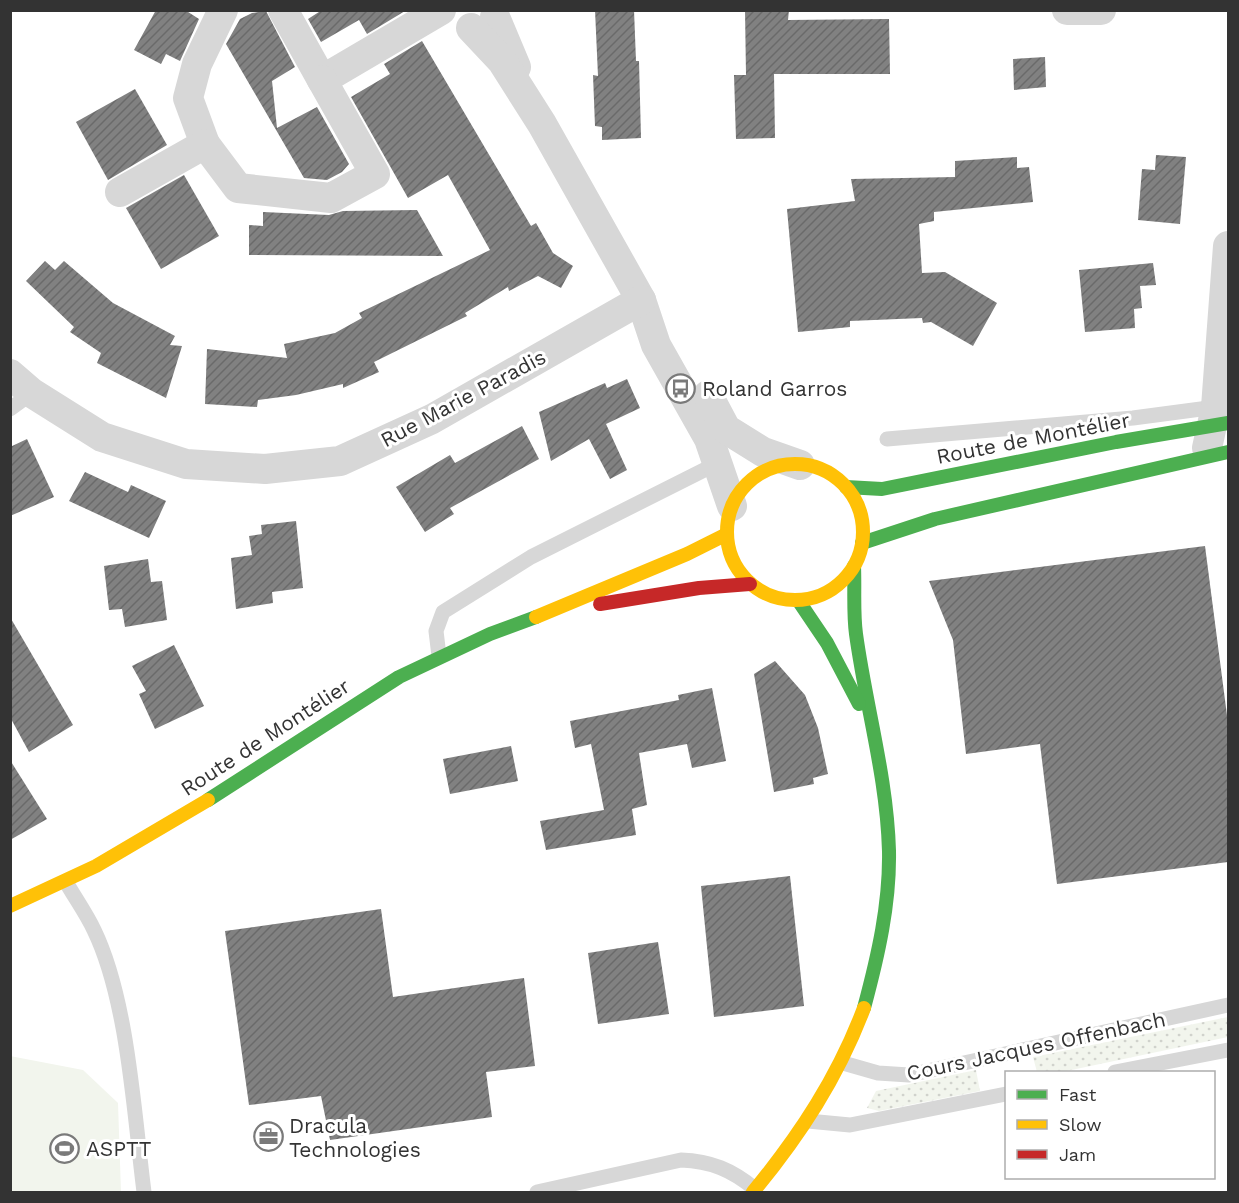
<svg xmlns="http://www.w3.org/2000/svg" width="1239" height="1203" font-family="'Work Sans',sans-serif">
<style>
.grass{fill:url(#grass-dots)}
.park{fill:#f2f5ed}
.building{fill:url(#building-hatch)}
.lines{fill:none;stroke-linecap:round;stroke-linejoin:round}
.lane{stroke:#d7d7d7;stroke-width:15}
.street{stroke:#d7d7d7;stroke-width:30}
.fast{stroke:#4caf50;stroke-width:14}
.slow{stroke:#ffc107;stroke-width:14}
.jam{stroke:#c62828;stroke-width:14}
.labels{text-anchor:middle;dominant-baseline:central;stroke-width:6;stroke-linejoin:round;paint-order:stroke}
.poi-label{font-size:21px;fill:#333;stroke:#fff;text-anchor:start}
.street-label{font-size:21px;fill:#333;stroke:#fff}
</style>
<defs>
<pattern id="grass-dots" width="8" height="8" patternUnits="userSpaceOnUse" patternTransform="scale(1.5)"><rect width="8" height="8" fill="#f2f5ed"/><path d="M2 2h.1M6 6h.1" fill="none" stroke="#d0d2cc" stroke-width="1.8" stroke-linecap="round"/></pattern>
<pattern id="building-hatch" width="6" height="6" patternUnits="userSpaceOnUse" patternTransform="scale(1.5)"><rect width="6" height="6" fill="#818181"/><path d="M-1 1l2-2M0 6l6-6M5 7l2-2" fill="none" stroke="#6a6a6a"/></pattern>
</defs>
<rect width="100%" height="100%" fill="#fff"/>
<g class="grass">
<path d="M 1228,1017 L 1228,1037 L 1062,1072 L 1037,1072 L 1033,1057 Z"/>
<path d="M 976,1070 L 980,1091 L 879,1111 L 867,1108 L 876,1091 Z"/>
</g>
<path class="park" d="M 10,1056 L 83,1070 L 118,1103 L 121,1192 L 11,1192 Z"/>
<g class="building">
<path d="M 156,10 L 185,10 L 199,19 L 180,61 L 166,54 L 161,64 L 134,50 Z"/>
<path d="M 322,10 L 405,10 L 405,11 L 367,34 L 359,20 L 321,42 L 308,19 Z"/>
<path d="M 595,10 L 634,10 L 636,61 L 639,61 L 641,138 L 602,140 L 602,127 L 595,126 L 593,75 L 598,76 Z"/>
<path d="M 745,10 L 789,10 L 788,20 L 889,19 L 890,74 L 774,74 L 775,138 L 736,139 L 734,75 L 746,75 Z"/>
<path d="M 266,11 L 295,67 L 272,81 L 277,128 L 317,107 L 349,164 L 342,172 L 327,180 L 304,178 L 226,44 L 240,19 L 252,13 Z"/>
<path d="M 422,41 L 531,226 L 536,223 L 553,253 L 573,266 L 561,288 L 538,276 L 509,291 L 508,287 L 465,313 L 467,316 L 374,362 L 379,372 L 343,388 L 343,384 L 296,395 L 258,400 L 257,407 L 205,404 L 207,349 L 287,358 L 284,344 L 335,333 L 362,318 L 359,313 L 490,250 L 448,175 L 408,198 L 351,97 L 390,74 L 384,64 Z"/>
<path d="M 1045,57 L 1046,87 L 1014,90 L 1013,59 Z"/>
<path d="M 135,89 L 167,145 L 108,180 L 76,122 Z"/>
<path d="M 1156,155 L 1186,157 L 1180,224 L 1138,220 L 1142,169 L 1155,170 Z"/>
<path d="M 1017,157 L 1017,168 L 1029,167 L 1033,202 L 934,212 L 934,221 L 919,224 L 922,273 L 945,272 L 997,303 L 973,346 L 931,322 L 923,323 L 922,318 L 850,321 L 850,327 L 798,332 L 787,209 L 855,201 L 851,179 L 955,177 L 955,161 Z"/>
<path d="M 184,175 L 219,236 L 161,269 L 126,208 Z"/>
<path d="M 417,210 L 443,256 L 249,255 L 249,225 L 263,226 L 263,212 L 329,215 L 343,211 Z"/>
<path d="M 45,261 L 55,270 L 64,261 L 113,303 L 175,336 L 170,345 L 182,346 L 166,398 L 97,363 L 101,353 L 70,332 L 74,327 L 26,281 Z"/>
<path d="M 1153,263 L 1156,285 L 1140,286 L 1142,308 L 1134,309 L 1135,328 L 1085,332 L 1079,270 Z"/>
<path d="M 627,379 L 640,408 L 606,424 L 627,470 L 610,479 L 589,439 L 551,461 L 539,412 L 605,383 L 607,388 Z"/>
<path d="M 522,426 L 539,459 L 450,508 L 454,514 L 425,532 L 396,487 L 450,455 L 455,463 Z"/>
<path d="M 27,439 L 54,497 L 10,516 L 10,447 Z"/>
<path d="M 85,472 L 128,492 L 131,485 L 166,501 L 149,538 L 69,501 Z"/>
<path d="M 296,521 L 303,588 L 272,592 L 273,603 L 236,609 L 231,558 L 252,555 L 249,536 L 262,534 L 261,525 Z"/>
<path d="M 1205,546 L 1228,723 L 1228,862 L 1057,884 L 1040,744 L 966,754 L 953,640 L 929,581 Z"/>
<path d="M 148,559 L 151,582 L 162,581 L 167,620 L 125,627 L 122,609 L 109,610 L 104,566 Z"/>
<path d="M 10,617 L 73,725 L 29,752 L 10,717 Z"/>
<path d="M 174,645 L 204,706 L 155,729 L 139,694 L 146,691 L 132,666 Z"/>
<path d="M 775,661 L 805,695 L 818,728 L 828,774 L 813,778 L 814,784 L 774,792 L 754,674 Z"/>
<path d="M 712,688 L 726,761 L 692,768 L 687,744 L 639,753 L 647,805 L 632,809 L 636,835 L 546,850 L 540,821 L 604,810 L 591,744 L 575,748 L 570,721 L 679,700 L 678,695 Z"/>
<path d="M 511,746 L 518,781 L 450,794 L 443,759 Z"/>
<path d="M 10,760 L 47,819 L 10,840 Z"/>
<path d="M 790,876 L 804,1006 L 714,1017 L 701,886 Z"/>
<path d="M 381,909 L 393,997 L 524,978 L 535,1066 L 486,1072 L 492,1117 L 330,1140 L 321,1096 L 249,1105 L 225,931 Z"/>
<path d="M 658,942 L 669,1014 L 598,1024 L 588,953 Z"/>
</g>
<g class="lines">
<g class="lane">
<path d="M 10,409 L 32,393"/>
<path d="M 887,439 L 1133,418 L 1216,407"/>
<path d="M 439,656 L 436,631 L 443,612 L 531,557 L 718,463"/>
<path d="M 66,882 C 75,898 86,913 94,930 C 128,1000 134,1114 144,1192"/>
<path d="M 843,1063 L 878,1073 L 909,1075 L 1228,1005"/>
<path d="M 1115,1072 L 1228,1050"/>
<path d="M 808,1121 L 850,1125 L 1006,1094"/>
<path d="M 537,1192 L 681,1160 C 711,1161 732,1170 755,1189"/>
</g>
<g class="street">
<path d="M 283,10 L 322,80 L 441,10"/>
<path d="M 1067,10 L 1101,10"/>
<path d="M 495,17 L 516,67"/>
<path d="M 471,28 L 502,61 L 542,124 L 641,300 L 656,345 L 709,439 L 732,506"/>
<path d="M 205,144 L 188,98 L 197,64 L 223,10"/>
<path d="M 120,192 L 205,144 L 238,188 L 331,198 L 375,174 L 322,80"/>
<path d="M 10,374 L 32,393 L 102,437 L 186,464 L 265,469 L 340,461 L 432,419 L 641,300"/>
<path d="M 708,395 L 726,429 L 763,452 L 800,465"/>
<path d="M 1207,448 L 1216,407 L 1228,246"/>
</g>
<g class="fast">
<path d="M 846,487 L 882,489 L 1116,442 L 1228,423"/>
<path d="M 862,543 L 935,519 L 1228,452"/>
<path d="M 854,566 C 855,589 853,612 856,634 C 866,707 887,777 889,851 C 890,904 878,956 864,1008"/>
<path d="M 798,600 L 827,643 L 859,704"/>
<path d="M 208,800 L 399,677 L 490,634 L 536,617"/>
</g>
<g class="slow">
<circle cx="795" cy="532" r="68"/>
<path d="M 536,617 L 687,554 L 727,534"/>
<path d="M 10,906 L 96,866 L 208,800"/>
<path d="M 753,1192 C 800,1135 838,1077 864,1008"/>
</g>
<path class="jam" d="M 600,604 L 699,588 L 750,584"/>
</g>
<defs>
<symbol id="bus-ring" viewBox="-11 -11 22 22"><circle r="9.5" fill="#fff" stroke="#7a7a7a" stroke-width="1.5"/><path d="M-5-6H5V4H4V6H2V4H-2V6H-4V4H-5ZM-3.5-4V0h7V-4ZM-3.5 1.2v1.5H-2V1.2ZM2 1.2v1.5H3.5V1.2Z" fill="#7a7a7a"/></symbol>
<symbol id="office-ring" viewBox="-11 -11 22 22"><circle r="9.5" fill="#fff" stroke="#7a7a7a" stroke-width="1.5"/><path d="M-6-3h4V-5.5h4V-3h4V5H-6ZM-1-4.5V-3h2v-1.5ZM-6 0V1H6V0Z" fill="#7a7a7a"/></symbol>
<symbol id="stadium-ring" viewBox="-11 -11 22 22"><circle r="9.5" fill="#fff" stroke="#7a7a7a" stroke-width="1.5"/><path d="M0-5a6.5 5 0 1 0 0 10a6.5 5 0 1 0 0-10ZM-3.5-1.8h7v3.6h-7Z" fill="#7a7a7a"/></symbol>
</defs>
<g fill-rule="evenodd">
<use href="#bus-ring" x="664" y="372" width="33" height="33"/>
<use href="#office-ring" x="252" y="1120" width="33" height="33"/>
<use href="#stadium-ring" x="48" y="1132" width="33" height="33"/>
</g>
<g class="labels">
<g class="poi-label">
<text x="702" y="388">Roland Garros</text>
<text x="289" y="1125">Dracula<tspan x="289" dy="24">Technologies</tspan></text>
<text x="86" y="1148">ASPTT</text>
</g>
<g class="street-label">
<text transform="translate(463 398) rotate(-28)">Rue Marie Paradis</text>
<text transform="translate(1033 438) rotate(-11)">Route de Montélier</text>
<text transform="translate(265 737) rotate(-33)">Route de Montélier</text>
<text transform="translate(1036 1046) rotate(-12)">Cours Jacques Offenbach</text>
</g>
</g>
<rect width="1239" height="1203" fill="none" stroke="#333333" stroke-width="24"/>
<rect x="1005" y="1071" width="210" height="108" fill="#ffffff" stroke="#adadad" stroke-width="1.5"/>
<rect x="1017" y="1090" width="30" height="9" fill="#4caf50" stroke="#adadad" stroke-width="1.5"/>
<text x="1059" y="1101" font-size="18" fill="#333333">Fast</text>
<rect x="1017" y="1120" width="30" height="9" fill="#ffc107" stroke="#adadad" stroke-width="1.5"/>
<text x="1059" y="1131" font-size="18" fill="#333333">Slow</text>
<rect x="1017" y="1150" width="30" height="9" fill="#c62828" stroke="#adadad" stroke-width="1.5"/>
<text x="1059" y="1161" font-size="18" fill="#333333">Jam</text>
</svg>
